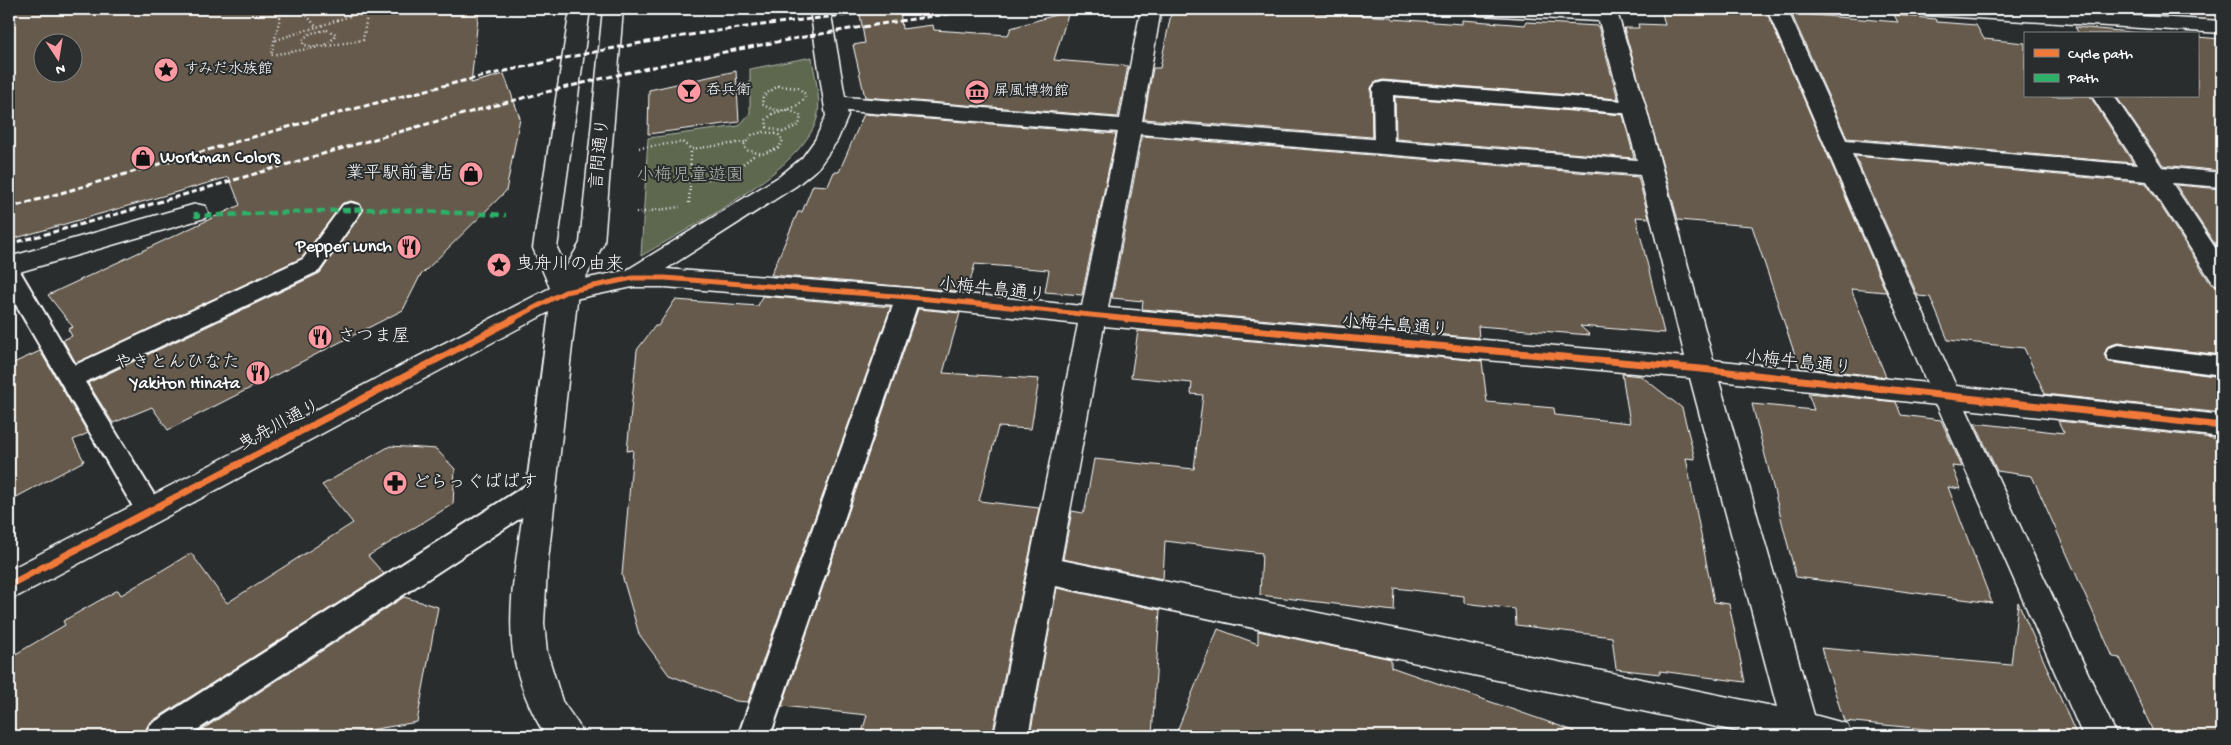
<svg xmlns="http://www.w3.org/2000/svg" width="2231" height="745" font-family="'Gochi Hand','Klee One',sans-serif">
<style>
.built{fill:#3c3a37}
.green{fill:#5d6850;stroke:#aeb4a8}
.building{fill:#655a4c;stroke:#fff;fill-rule:evenodd}
.lines{fill:none;stroke-linecap:round;stroke-linejoin:round}
.service-casing{stroke:#fff;stroke-width:4}
.minor-casing{stroke:#fff;stroke-width:3}
.tertiary-casing{stroke:#fff;stroke-width:3}
.path{stroke:#fff;stroke-width:2.5;stroke-dasharray:1 3;stroke-linecap:butt}
.service{fill:#2a2d2e;fill-rule:evenodd}
.minor{fill:#2a2d2e;fill-rule:evenodd}
.tertiary{fill:#2a2d2e;fill-rule:evenodd}
.rail{stroke:#fff;stroke-width:3;stroke-dasharray:6 3;stroke-linecap:butt}
.quiet{stroke:#2db169;stroke-width:4.5;stroke-dasharray:8 4.5;stroke-linecap:butt}
.cycleway-far1-casing{stroke:#2a2d2e;stroke-width:8}
.cycleway-casing{stroke:#2a2d2e;stroke-width:10}
.cycleway-far1{stroke:#f17a3a;stroke-width:5}
.cycleway{stroke:#f17a3a;stroke-width:7}
.labels{text-anchor:middle;dominant-baseline:central;stroke-width:4;stroke-linejoin:round;paint-order:stroke}
.far-poi-label{font-size:15px;fill:#fff;stroke:#2a2d2e;text-anchor:start}
.street-label{font-size:18px;fill:#fff;stroke:#2a2d2e}
.poi-label{font-size:18px;fill:#fff;stroke:#2a2d2e;text-anchor:start}
.park-label{font-size:18px;fill:#aeb4a8;stroke:#2a2d2e}
</style>
<rect width="100%" height="100%" fill="#2a2d2e"/>
<filter id="ink" filterUnits="userSpaceOnUse"><feTurbulence type="fractalNoise" baseFrequency=".02" numOctaves="2"/><feDisplacementMap in="SourceGraphic" scale="10" xChannelSelector="R" yChannelSelector="G"/><feConvolveMatrix kernelMatrix="1 2 1 2 8 2 1 2 1" color-interpolation-filters="sRGB"/></filter>
<g filter="url(#ink)">
<path class="built" d="M 2061,9 L 2222,9 L 2222,19 Z"/>
<path class="green" d="M 812,57 C 814,75 821,96 818,114 C 809,168 686,229 641,256 L 648,138 L 739,126 L 750,113 L 750,69 Z"/>
<g class="building">
<path d="M 9,9 L 479,9 L 471,83 L 504,74 L 520,118 L 506,191 L 420,276 L 403,310 L 168,430 L 152,407 L 113,423 L 88,383 L 320,273 L 364,209 L 359,203 L 351,201 L 343,203 L 302,258 L 76,363 L 63,340 L 72,336 L 68,329 L 73,327 L 48,295 L 240,205 L 229,177 L 9,240 ZM 42,42 L 72,42 L 72,72 L 42,72 Z"/>
<path d="M 859,9 L 900,9 L 902,29 L 933,25 L 934,30 L 1008,35 L 1011,28 L 1069,11 L 1054,60 L 1128,66 L 1118,117 L 865,97 L 853,45 L 865,43 Z"/>
<path d="M 1172,9 L 1303,9 L 1303,12 L 1391,17 L 1392,19 L 1462,24 L 1462,20 L 1525,25 L 1526,22 L 1598,26 L 1618,99 L 1383,80 L 1375,82 L 1371,88 L 1372,137 L 1144,119 L 1153,68 L 1160,68 Z"/>
<path d="M 1661,9 L 1716,9 L 1767,13 L 1886,292 L 1851,289 L 1886,377 L 1799,367 L 1752,226 L 1678,220 L 1624,28 L 1639,28 L 1638,24 L 1665,25 Z"/>
<path d="M 1800,14 L 1898,22 L 1894,15 L 1935,19 L 1937,22 L 1976,25 L 1984,39 L 2025,43 L 2025,96 L 2090,96 L 2133,163 L 1847,138 L 1792,15 Z"/>
<path d="M 2075,27 L 2152,34 L 2079,34 Z"/>
<path d="M 2197,37 L 2222,39 L 2222,171 L 2163,165 L 2116,96 L 2197,96 Z"/>
<path d="M 736,71 L 739,122 L 648,134 L 649,90 Z"/>
<path d="M 1395,97 L 1623,115 L 1634,158 L 1396,139 Z"/>
<path d="M 864,114 L 1116,134 L 1082,295 L 1045,292 L 1049,270 L 975,264 L 967,292 L 771,275 L 798,212 L 802,212 L 813,185 L 828,186 L 834,172 L 839,172 Z"/>
<path d="M 1142,136 L 1638,177 L 1649,218 L 1636,217 L 1664,333 L 1580,326 L 1590,335 L 1478,326 L 1479,338 L 1142,309 L 1143,301 L 1112,298 Z"/>
<path d="M 1855,156 L 2146,183 L 2211,284 L 2222,288 L 2222,355 L 2118,343 L 2108,346 L 2104,355 L 2109,362 L 2222,377 L 2222,413 L 2045,394 L 2024,348 L 1948,340 L 1930,297 L 1918,296 Z"/>
<path d="M 2176,185 L 2222,189 L 2222,255 Z"/>
<path d="M 762,296 L 891,307 L 748,702 L 736,701 L 669,675 L 639,634 L 622,575 L 633,450 L 627,451 L 637,350 L 655,326 L 658,326 L 675,300 L 758,306 Z"/>
<path d="M 918,309 L 960,313 L 943,373 L 1039,379 L 1031,429 L 998,427 L 979,501 L 1039,508 L 992,736 L 861,736 L 867,715 L 782,706 Z"/>
<path d="M 1138,331 L 1482,361 L 1487,402 L 1554,408 L 1555,415 L 1630,423 L 1622,374 L 1641,376 L 1682,408 L 1695,459 L 1686,458 L 1714,602 L 1729,604 L 1745,682 L 1660,671 L 1660,674 L 1616,669 L 1612,637 L 1516,625 L 1515,609 L 1464,603 L 1464,596 L 1395,588 L 1394,611 L 1260,595 L 1262,553 L 1165,541 L 1163,579 L 1063,559 L 1072,511 L 1083,513 L 1085,509 L 1094,459 L 1194,469 L 1203,395 L 1191,394 L 1192,383 L 1131,377 Z"/>
<path d="M 40,351 L 88,433 L 73,440 L 84,461 L 9,501 L 9,365 Z"/>
<path d="M 1808,393 L 1896,402 L 1901,415 L 1941,420 L 1962,467 L 1952,466 L 1961,489 L 1948,487 L 1992,603 L 1796,577 L 1752,404 L 1814,410 Z"/>
<path d="M 2058,421 L 2222,439 L 2222,736 L 2155,736 L 2120,658 L 2113,657 L 2032,476 L 1997,471 L 1975,423 L 2064,433 Z"/>
<path d="M 390,446 L 436,449 L 455,469 L 453,504 L 368,556 L 384,574 L 149,723 L 145,731 L 137,736 L 9,736 L 9,658 L 65,625 L 63,621 L 118,590 L 121,595 L 191,553 L 227,603 L 353,523 L 322,485 Z"/>
<path d="M 1057,588 L 1160,610 L 1152,736 L 1030,736 Z"/>
<path d="M 404,597 L 438,607 L 417,722 L 335,736 L 195,736 L 194,735 Z"/>
<path d="M 2018,602 L 2077,736 L 1977,736 L 1976,734 L 1844,721 L 1821,648 L 2011,665 Z"/>
<path d="M 1218,629 L 1258,644 L 1258,631 L 1391,659 L 1391,667 L 1574,731 L 1573,736 L 1175,736 Z"/>
</g>
<g class="lines">
<defs>
<g id="service">
<path d="M 1383,82 L 1635,102 L 1642,104 L 1645,108 L 1642,112 L 1635,114 L 1393,95 L 1394,147 L 1391,152 L 1384,153 L 1377,152 L 1374,147 L 1373,88 L 1376,84 Z"/>
<path d="M 351,203 L 359,205 L 362,210 L 319,271 L 85,382 L 164,511 L 160,519 L 150,522 L 140,519 L 9,293 L 9,264 L 17,266 L 75,365 L 303,259 L 343,205 Z"/>
<path d="M 908,289 L 916,291 L 920,297 L 770,736 L 738,736 L 896,297 L 900,291 Z"/>
<path d="M 2118,345 L 2222,357 L 2222,375 L 2109,360 L 2106,354 L 2109,348 Z"/>
<path d="M 541,479 L 551,482 L 555,490 L 551,498 L 188,736 L 145,736 L 150,725 L 531,482 Z"/>
</g>
<g id="minor">
<path d="M 810,9 L 830,9 L 845,97 L 1120,119 L 1141,9 L 1161,9 L 1142,121 L 1637,160 L 1599,21 L 1479,15 L 1472,13 L 1469,9 L 1619,9 L 1617,12 L 1646,108 L 1713,360 L 1927,383 L 1767,9 L 1787,9 L 1846,140 L 2137,165 L 2092,96 L 2114,96 L 2162,167 L 2222,173 L 2222,187 L 2172,183 L 2222,258 L 2222,286 L 2213,283 L 2147,181 L 1852,154 L 1956,386 L 2222,415 L 2222,437 L 1966,409 L 2117,736 L 2083,736 L 1937,405 L 1719,381 L 1814,715 L 1847,724 L 1852,736 L 1759,736 L 1056,586 L 1028,736 L 994,736 L 1078,324 L 908,306 L 665,287 L 633,287 L 565,301 L 556,298 L 552,292 L 556,286 L 565,283 L 627,270 L 780,176 L 802,158 L 815,140 L 826,116 ZM 847,111 L 1118,132 L 1082,306 L 908,288 L 666,269 L 796,186 L 818,168 L 837,141 L 848,116 ZM 1140,134 L 1640,175 L 1685,357 L 1108,308 ZM 1104,326 L 1690,378 L 1777,707 L 1061,560 Z"/>
<path d="M 1915,9 L 2021,9 L 2222,21 L 2222,33 L 1925,15 L 1918,13 Z"/>
<path d="M 196,204 L 205,206 L 208,212 L 205,218 L 9,275 L 9,257 Z"/>
</g>
<path id="tertiary" d="M 570,9 L 590,9 L 557,248 L 566,267 L 580,243 L 603,9 L 623,9 L 604,243 L 578,292 L 547,569 L 544,623 L 547,652 L 562,701 L 578,724 L 583,736 L 546,736 C 530,712 518,681 513,652 C 507,606 517,557 523,512 C 532,445 541,378 549,312 L 20,595 L 9,599 L 9,570 L 550,288 L 533,248 Z"/>
</defs>
<use href="#service" class="service-casing"/>
<use href="#minor" class="minor-casing"/>
<use href="#tertiary" class="tertiary-casing"/>
<g class="path">
<path d="M 282,9 L 271,55 L 363,40 L 368,9"/>
<path d="M 302,9 L 317,28"/>
<path d="M 327,30 L 336,34 C 330,46 315,49 303,44 L 304,38 L 311,33 Z"/>
<path d="M 276,40 L 372,9"/>
<path d="M 778,86 L 799,88 L 805,94 L 805,98 C 794,112 776,114 762,104 L 763,96 Z"/>
<path d="M 789,110 L 801,116 L 799,125 L 783,132 L 767,127 L 766,120 L 773,113 Z"/>
<path d="M 763,132 L 778,134 L 783,140 L 779,148 L 762,154 L 746,150 L 744,145 L 752,135 Z"/>
<path d="M 639,148 L 682,142 L 691,149 L 745,142"/>
<path d="M 690,181 L 691,149"/>
<path d="M 689,203 L 690,181 L 726,177 L 756,154"/>
<path d="M 636,213 L 680,207"/>
</g>
<use href="#service" class="service"/>
<use href="#minor" class="minor"/>
<use href="#tertiary" class="tertiary"/>
<g class="rail">
<path d="M 2169,9 L 2222,12"/>
<path d="M 9,208 C 200,153 390,93 585,54 C 688,32 793,21 898,9"/>
<path d="M 9,244 C 181,198 351,143 523,98 C 674,59 828,30 983,9"/>
</g>
<path class="quiet" d="M 196,212 L 196,216 L 375,209 L 506,215"/>
<defs>
<path id="cycleway-far1" d="M 511,320 L 565,292 L 633,278 L 665,278 L 908,297 L 1141,320"/>
<g id="cycleway">
<path d="M 1127,319 L 1701,369 L 2222,426"/>
<path d="M 9,585 L 514,319"/>
</g>
</defs>
<use href="#cycleway-far1" class="cycleway-far1-casing"/>
<use href="#cycleway" class="cycleway-casing"/>
<use href="#cycleway-far1" class="cycleway-far1"/>
<use href="#cycleway" class="cycleway"/>
</g>
</g>
<defs>
<symbol id="sight-disc" viewBox="-11 -11 22 22"><circle r="9.5" fill="#ff9aa2" stroke="#2a2d2e"/><path d="M0-6L1.8-2.2L6-1.7L2.9 1.2L3.7 5.4L0 3.3L-3.7 5.4L-2.9 1.2L-6-1.7L-1.8-2.2Z" fill="#111"/></symbol>
<symbol id="bar-disc" viewBox="-11 -11 22 22"><circle r="9.5" fill="#ff9aa2" stroke="#2a2d2e"/><path d="M-6-5H6L.8 .8V4.5H3.5V6h-7V4.5H-.8V.8Z" fill="#111"/></symbol>
<symbol id="museum-disc" viewBox="-11 -11 22 22"><circle r="9.5" fill="#ff9aa2" stroke="#2a2d2e"/><path d="M0-6L6-3V-2H-6V-3ZM-5-1h2V3h-2ZM-1-1h2V3h-2ZM3-1h2V3H3ZM-6 4H6V6H-6Z" fill="#111"/></symbol>
<symbol id="shop-disc" viewBox="-11 -11 22 22"><circle r="9.5" fill="#ff9aa2" stroke="#2a2d2e"/><path d="M-5-2.5h2.3a2.7 3.5 0 0 1 5.4 0H5L5.5 6h-11ZM-1.5-2.5h3a1.5 2.3 0 0 0-3 0Z" fill="#111"/></symbol>
<symbol id="restaurant-disc" viewBox="-11 -11 22 22"><circle r="9.5" fill="#ff9aa2" stroke="#2a2d2e"/><path d="M-5-6h1v4h1v-4h1v4h1v-4h1v5L-1.5 .5V6h-2V.5L-5-1ZM5-6V6H3V1.5H1.5Q1.5-4 5-6Z" fill="#111"/></symbol>
<symbol id="pharmacy-disc" viewBox="-11 -11 22 22"><circle r="9.5" fill="#ff9aa2" stroke="#2a2d2e"/><path d="M-2-6h4v4h4v4h-4v4h-4v-4h-4v-4h4Z" fill="#111"/></symbol>
</defs>
<g fill-rule="evenodd">
<use href="#sight-disc" x="152" y="56" width="28" height="28"/>
<use href="#bar-disc" x="675" y="77" width="28" height="28"/>
<use href="#museum-disc" x="963" y="78" width="28" height="28"/>
<use href="#shop-disc" x="129" y="144" width="28" height="28"/>
<use href="#shop-disc" x="457" y="160" width="28" height="28"/>
<use href="#restaurant-disc" x="395" y="233" width="28" height="28"/>
<use href="#sight-disc" x="485" y="251" width="28" height="28"/>
<use href="#restaurant-disc" x="306" y="323" width="28" height="28"/>
<use href="#restaurant-disc" x="244" y="359" width="28" height="28"/>
<use href="#pharmacy-disc" x="381" y="469" width="28" height="28"/>
</g>
<g class="labels">
<g class="far-poi-label">
<text x="184" y="70">すみだ水族館</text>
<text x="706" y="91">呑兵衛</text>
<text x="994" y="92">屏風博物館</text>
</g>
<g class="street-label">
<text transform="translate(601 154) rotate(-84)">言問通り</text>
<text transform="translate(992 291) rotate(6)">小梅牛島通り</text>
<text transform="translate(1395 327) rotate(5)">小梅牛島通り</text>
<text transform="translate(1798 364) rotate(6)">小梅牛島通り</text>
<text transform="translate(280 426) rotate(-28)">曳舟川通り</text>
</g>
<g class="poi-label">
<text x="160" y="158">Workman Colors</text>
<text x="454" y="174" text-anchor="end">業平駅前書店</text>
<text x="392" y="247" text-anchor="end">Pepper Lunch</text>
<text x="516" y="265">曳舟川の由来</text>
<text x="338" y="337">さつま屋</text>
<text x="240" y="363" text-anchor="end">やきとんひなた<tspan x="240" dy="21">Yakiton Hinata</tspan></text>
<text x="412" y="483">どらっぐぱぱす</text>
</g>
<g class="park-label">
<text x="690" y="176">小梅児童遊園</text>
</g>
</g>
<rect width="2231" height="745" fill="none" stroke="#2a2d2e" stroke-width="30"/>
<rect x="15" y="15" width="2201" height="715" fill="none" stroke="#fff" stroke-width="2" filter="url(#ink)"/>
<rect x="2024" y="32" width="175" height="65" fill="#2a2d2e" stroke="#7f8182"/>
<rect x="2034" y="49" width="25" height="8" fill="#f17a3a" stroke="#7f8182"/>
<text x="2068" y="58" font-size="15" fill="#ffffff">Cycle path</text>
<rect x="2034" y="74" width="25" height="8" fill="#2db169" stroke="#7f8182"/>
<text x="2068" y="82" font-size="15" fill="#ffffff">Path</text>
<g transform="translate(58 58) rotate(168)"><circle r="24" fill="#2a2d2e" stroke="#7f8182"/>
<path d="M0-4L9 19L0 12L-9 19Z" fill="#ff9aa2"/>
<text y="-8" font-size="14" font-weight="bold" text-anchor="middle" fill="#ffffff">N</text>
</g>
</svg>
